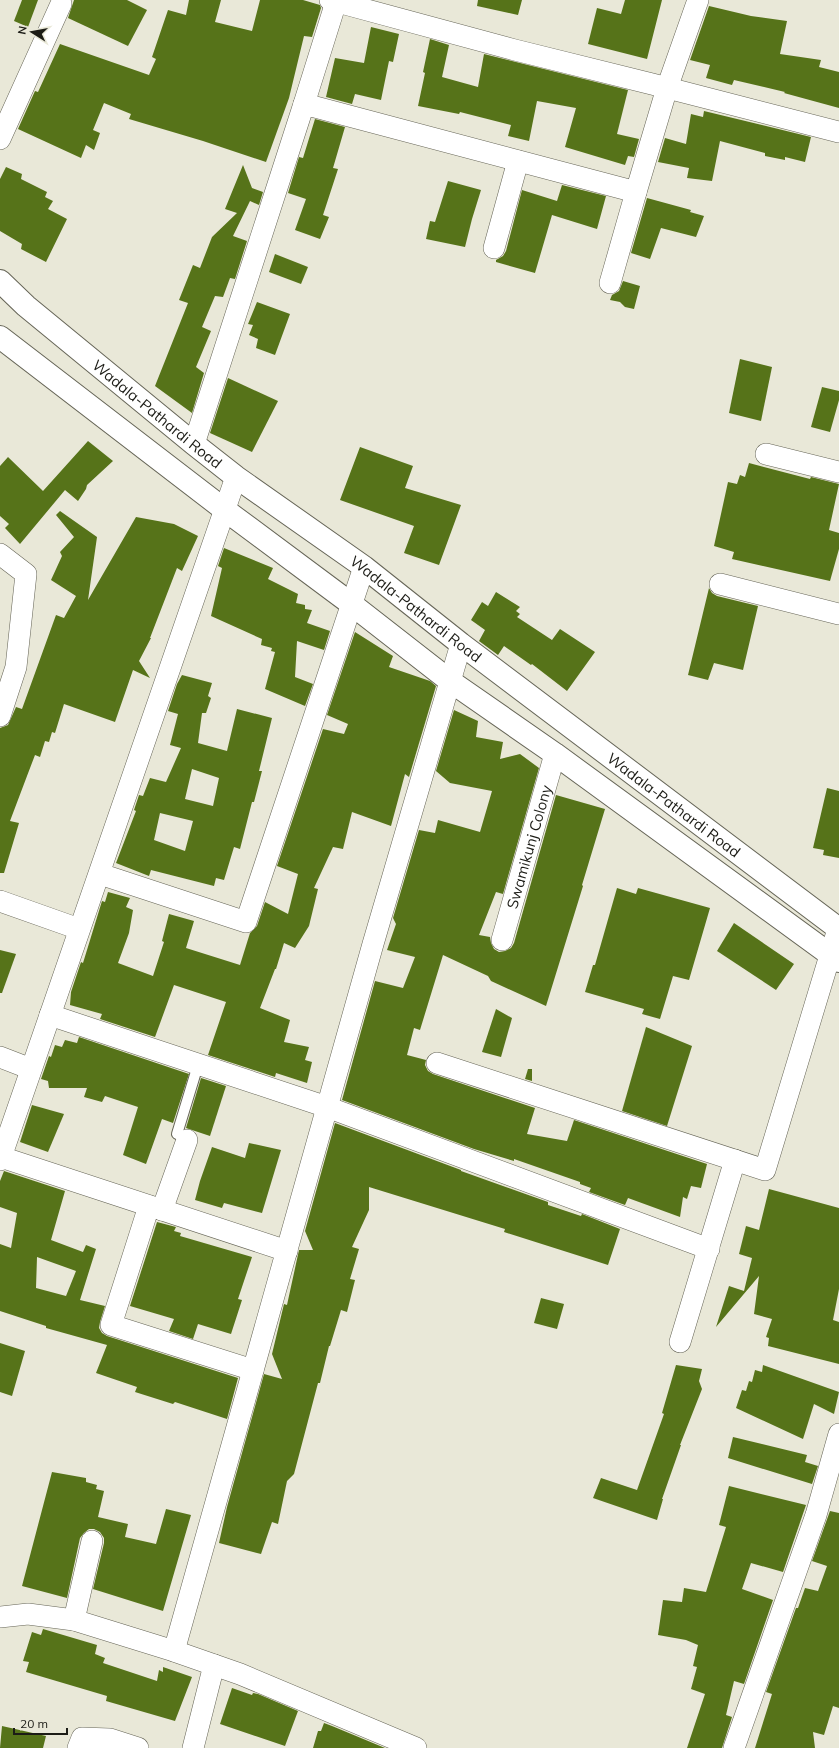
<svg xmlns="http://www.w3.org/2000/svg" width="839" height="1748" font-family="Mulish,sans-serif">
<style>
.building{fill:#567319;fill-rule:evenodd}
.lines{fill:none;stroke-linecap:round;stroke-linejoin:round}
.lane-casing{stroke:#666557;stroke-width:12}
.street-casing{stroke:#666557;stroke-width:22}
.secondary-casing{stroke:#666557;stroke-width:24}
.lane{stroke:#fff;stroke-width:10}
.street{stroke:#fff;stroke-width:21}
.secondary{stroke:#fff;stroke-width:22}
.labels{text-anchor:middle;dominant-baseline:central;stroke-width:3;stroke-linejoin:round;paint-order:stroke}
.street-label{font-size:15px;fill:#1c1c16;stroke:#e9e8d8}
</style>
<rect width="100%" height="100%" fill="#e9e8d8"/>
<g class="building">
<path d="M 22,0 L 38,0 L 28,27 L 14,21 Z"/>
<path d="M 74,0 L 127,0 L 147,10 L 128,46 L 68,18 Z"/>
<path d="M 189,0 L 221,0 L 215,22 L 252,31 L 260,0 L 303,0 L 320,5 L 321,8 L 312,37 L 304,36 L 289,98 L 266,162 L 203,141 L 129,119 L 131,114 L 104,103 L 93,130 L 100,133 L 94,150 L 86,145 L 81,158 L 18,129 L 35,91 L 38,92 L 60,44 L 149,75 L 156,59 L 152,57 L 168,10 L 186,15 Z"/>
<path d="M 478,0 L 522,0 L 518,15 L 477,6 Z"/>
<path d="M 625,0 L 662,0 L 647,59 L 588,44 L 597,8 L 621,14 Z"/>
<path d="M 709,6 L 751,16 L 787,21 L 780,54 L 821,60 L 819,67 L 839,72 L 839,108 L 784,93 L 785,92 L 734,80 L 732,85 L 706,78 L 710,65 L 690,60 Z"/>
<path d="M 371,27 L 399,34 L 393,62 L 389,61 L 381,100 L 355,94 L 352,104 L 326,97 L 335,58 L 364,63 Z"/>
<path d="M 430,39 L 449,45 L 442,77 L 478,87 L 484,54 L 628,90 L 617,134 L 639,139 L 634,157 L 628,156 L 625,165 L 565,147 L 576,108 L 537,101 L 529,141 L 508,136 L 511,125 L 460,112 L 459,114 L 418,106 L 425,73 L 423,72 Z"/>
<path d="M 704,111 L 811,137 L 805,162 L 785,157 L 785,160 L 765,156 L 765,153 L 720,141 L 712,181 L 687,178 L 689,168 L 658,162 L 665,138 L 686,144 L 691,114 L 703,117 Z"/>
<path d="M 315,119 L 345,127 L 333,168 L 338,169 L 323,215 L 329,217 L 320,239 L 295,230 L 306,199 L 288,193 L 299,157 L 303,158 Z"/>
<path d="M 243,165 L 252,188 L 263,192 L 259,205 L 250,201 L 233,236 L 247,241 L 235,279 L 230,278 L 223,297 L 215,296 L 202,327 L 211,331 L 196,367 L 204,373 L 192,413 L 155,386 L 188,303 L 179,300 L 193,265 L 200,268 L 212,237 L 237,213 L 225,209 Z"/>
<path d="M 6,167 L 22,174 L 21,179 L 47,192 L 45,197 L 53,201 L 48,209 L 67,219 L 46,262 L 21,249 L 22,244 L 0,231 L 0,179 Z"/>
<path d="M 448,181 L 481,190 L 472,219 L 465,247 L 426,239 L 430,221 L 435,222 Z"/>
<path d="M 562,185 L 606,196 L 597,229 L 552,215 L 535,273 L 496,262 L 496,260 L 503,256 L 506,251 L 522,190 L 557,201 Z"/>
<path d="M 647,198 L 691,210 L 690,212 L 704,216 L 696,237 L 661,228 L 650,259 L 631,253 Z"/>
<path d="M 275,254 L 308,267 L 301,284 L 269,272 Z"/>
<path d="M 623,281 L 640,286 L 634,309 L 625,307 L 620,302 L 610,300 L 612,295 L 619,291 Z"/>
<path d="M 257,302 L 290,314 L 275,355 L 256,348 L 258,339 L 249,335 L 253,325 L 248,324 Z"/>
<path d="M 740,359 L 772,367 L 761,421 L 729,413 Z"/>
<path d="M 228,378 L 278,401 L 252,452 L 210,433 Z"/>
<path d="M 822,387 L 839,391 L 839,400 L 830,432 L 811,427 Z"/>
<path d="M 88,441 L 113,461 L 87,485 L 86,489 L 78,501 L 65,490 L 20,544 L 5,528 L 9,524 L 0,516 L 0,466 L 8,457 L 43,491 Z"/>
<path d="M 360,447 L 413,466 L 405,488 L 461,505 L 439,565 L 404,553 L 414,526 L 340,500 Z"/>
<path d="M 749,463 L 810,479 L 811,477 L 839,484 L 829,530 L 839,533 L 839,549 L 830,581 L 732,559 L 734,552 L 714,546 L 728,482 L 737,484 L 740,475 L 745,477 Z"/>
<path d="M 60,511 L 97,537 L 88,600 L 136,517 L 174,524 L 198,536 L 182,571 L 177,568 L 150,638 L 151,638 L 139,661 L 150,678 L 133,670 L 115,722 L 64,704 L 55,733 L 52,732 L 49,742 L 45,741 L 40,757 L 35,755 L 27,776 L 10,821 L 19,823 L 4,873 L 0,873 L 0,728 L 8,725 L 16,707 L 22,709 L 56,615 L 64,618 L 76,596 L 51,580 L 62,556 L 60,552 L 74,537 L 56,515 Z"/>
<path d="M 224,548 L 273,568 L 268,579 L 298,594 L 296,603 L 305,605 L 305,609 L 312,610 L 307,623 L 330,631 L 324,650 L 297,641 L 295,677 L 313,684 L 305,706 L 265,689 L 275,652 L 271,651 L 272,648 L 261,645 L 262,639 L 211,616 L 222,568 L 218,566 Z"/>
<path d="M 709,588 L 712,593 L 717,596 L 758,606 L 743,670 L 714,663 L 708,680 L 688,675 Z"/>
<path d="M 496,592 L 520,607 L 516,611 L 520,614 L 517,617 L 552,640 L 560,629 L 595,652 L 567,691 L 532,664 L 531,665 L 504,646 L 498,655 L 479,641 L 485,630 L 471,620 L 482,602 L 488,606 Z"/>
<path d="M 355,632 L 393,656 L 389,667 L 430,681 L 436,686 L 409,777 L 405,774 L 391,826 L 352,812 L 343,849 L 333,847 L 314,888 L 318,889 L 309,926 L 295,948 L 284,943 L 276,969 L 275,969 L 260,1008 L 290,1020 L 284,1042 L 309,1047 L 305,1060 L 312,1062 L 307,1083 L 276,1073 L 275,1077 L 208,1055 L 226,1002 L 174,985 L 155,1037 L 100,1019 L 102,1014 L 70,1005 L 71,992 L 81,962 L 83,963 L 102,901 L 105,902 L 108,892 L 130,898 L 126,907 L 133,910 L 129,933 L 118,963 L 153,976 L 164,942 L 162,941 L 169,914 L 194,921 L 186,948 L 240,965 L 250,933 L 257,926 L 265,902 L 288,914 L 298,874 L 277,866 L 323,729 L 344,734 L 348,724 L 327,715 Z"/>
<path d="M 182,675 L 212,683 L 208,696 L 211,698 L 206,713 L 202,713 L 198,743 L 227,751 L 237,709 L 272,718 L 259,771 L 262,771 L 254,802 L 252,802 L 240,849 L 234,847 L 224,880 L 216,878 L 214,886 L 151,870 L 149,876 L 116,863 L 136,811 L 134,810 L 139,795 L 143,796 L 150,778 L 166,782 L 181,748 L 170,745 L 178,714 L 168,711 L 177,684 ZM 192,769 L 219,778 L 213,806 L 185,799 ZM 160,813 L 193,821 L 185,851 L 154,840 Z"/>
<path d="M 454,710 L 478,721 L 476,737 L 503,742 L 500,759 L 520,754 L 539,768 L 503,894 L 496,892 L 479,935 L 490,937 L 491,943 L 494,949 L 499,952 L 505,951 L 511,948 L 514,943 L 556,795 L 605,809 L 582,885 L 583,886 L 546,1006 L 491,981 L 488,976 L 443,955 L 420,1030 L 414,1028 L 407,1055 L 426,1060 L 425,1065 L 428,1071 L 433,1074 L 535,1108 L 527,1134 L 567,1141 L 574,1120 L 707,1164 L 701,1188 L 691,1186 L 687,1199 L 683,1197 L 680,1217 L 628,1198 L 625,1205 L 589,1192 L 591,1188 L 580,1184 L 580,1182 L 514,1159 L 514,1161 L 474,1149 L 342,1100 L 375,981 L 403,988 L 415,957 L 387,950 L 396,924 L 393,918 L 419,830 L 435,833 L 438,820 L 480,832 L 492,791 L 450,783 L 436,771 Z"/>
<path d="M 827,788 L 839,791 L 839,858 L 823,855 L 824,850 L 813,848 Z"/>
<path d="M 617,888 L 636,894 L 638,888 L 710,908 L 689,980 L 673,976 L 660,1019 L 642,1014 L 644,1009 L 585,992 L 593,965 L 595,965 Z"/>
<path d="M 734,923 L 794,964 L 776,990 L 717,951 Z"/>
<path d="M 0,950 L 16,954 L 2,993 L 0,993 Z"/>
<path d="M 496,1009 L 512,1018 L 501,1057 L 482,1052 Z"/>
<path d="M 646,1027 L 692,1046 L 667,1126 L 622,1111 Z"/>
<path d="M 79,1037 L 189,1074 L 173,1123 L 162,1119 L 146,1164 L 123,1155 L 138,1107 L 105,1096 L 102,1102 L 84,1097 L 87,1088 L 49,1088 L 48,1081 L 41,1079 L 49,1056 L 51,1057 L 55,1045 L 62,1047 L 65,1040 L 77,1043 Z"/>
<path d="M 528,1069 L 532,1069 L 532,1081 L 525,1079 Z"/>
<path d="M 201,1078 L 226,1086 L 210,1136 L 186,1128 Z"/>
<path d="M 32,1105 L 64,1114 L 48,1152 L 20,1142 Z"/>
<path d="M 335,1123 L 461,1170 L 461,1171 L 548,1202 L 548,1205 L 581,1216 L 582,1214 L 620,1229 L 608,1265 L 504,1232 L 505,1229 L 369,1187 L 369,1210 L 352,1247 L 359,1249 L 350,1279 L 355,1280 L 347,1312 L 341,1310 L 330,1346 L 329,1346 L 320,1383 L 318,1383 L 294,1474 L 287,1481 L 278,1524 L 272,1522 L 261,1554 L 219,1543 L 227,1507 L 264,1374 L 282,1379 L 272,1354 L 284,1304 L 287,1305 L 299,1250 L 313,1250 L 305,1231 Z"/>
<path d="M 249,1143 L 281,1150 L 262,1213 L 224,1203 L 222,1208 L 195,1200 L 200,1181 L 212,1147 L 245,1158 Z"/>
<path d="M 4,1171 L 65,1191 L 51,1240 L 83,1252 L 86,1245 L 96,1249 L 80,1300 L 105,1306 L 100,1322 L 99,1328 L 102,1333 L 107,1336 L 238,1378 L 227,1419 L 175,1402 L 173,1404 L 135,1392 L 137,1387 L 96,1373 L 107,1345 L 46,1328 L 46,1326 L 0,1311 L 0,1244 L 11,1248 L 17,1213 L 0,1207 L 0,1181 ZM 37,1257 L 76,1271 L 66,1296 L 36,1288 Z"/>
<path d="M 769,1189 L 839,1208 L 839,1289 L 833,1320 L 839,1322 L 839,1364 L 768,1346 L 769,1338 L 766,1337 L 772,1319 L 754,1314 L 759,1276 L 716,1327 L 729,1286 L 744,1291 L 752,1258 L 739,1254 L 746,1226 L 759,1230 Z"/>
<path d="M 157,1222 L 176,1227 L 174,1231 L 181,1233 L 180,1236 L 252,1257 L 238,1299 L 242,1300 L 231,1334 L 198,1324 L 193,1339 L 169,1331 L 174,1319 L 130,1306 Z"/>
<path d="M 541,1298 L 564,1304 L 557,1329 L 534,1323 Z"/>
<path d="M 0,1343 L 25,1351 L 12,1396 L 0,1392 Z"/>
<path d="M 676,1365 L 702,1369 L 699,1381 L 702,1389 L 680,1445 L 681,1445 L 662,1499 L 663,1499 L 657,1520 L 593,1498 L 601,1478 L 637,1490 L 664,1414 L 662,1413 Z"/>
<path d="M 763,1365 L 839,1392 L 834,1414 L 814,1404 L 803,1439 L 736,1408 L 742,1390 L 746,1391 L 749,1381 L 752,1382 L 755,1370 L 762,1372 Z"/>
<path d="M 733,1437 L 807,1455 L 805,1462 L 818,1466 L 812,1484 L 728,1458 Z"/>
<path d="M 52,1472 L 86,1478 L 86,1482 L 97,1485 L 96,1489 L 104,1491 L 98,1517 L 128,1524 L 125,1537 L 156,1544 L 166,1509 L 191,1515 L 163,1611 L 93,1589 L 104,1543 L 104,1538 L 100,1532 L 94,1529 L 89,1529 L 84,1533 L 80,1538 L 67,1598 L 22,1586 Z"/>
<path d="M 729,1486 L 806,1505 L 783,1572 L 751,1563 L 742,1589 L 773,1600 L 744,1684 L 734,1681 L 726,1715 L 732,1717 L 722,1748 L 687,1748 L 705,1694 L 691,1689 L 697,1667 L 693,1666 L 698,1645 L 686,1640 L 658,1635 L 663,1600 L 682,1602 L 684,1588 L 706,1592 L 726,1527 L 719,1525 Z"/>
<path d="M 830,1511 L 839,1513 L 839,1708 L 833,1706 L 824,1735 L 813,1732 L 815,1748 L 755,1748 L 772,1694 L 766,1692 L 796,1608 L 798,1608 L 805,1588 L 818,1591 L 827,1566 L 812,1561 Z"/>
<path d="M 43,1629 L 97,1645 L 95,1654 L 105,1658 L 103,1663 L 157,1681 L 159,1670 L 163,1672 L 163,1667 L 192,1677 L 175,1721 L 106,1701 L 107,1696 L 26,1672 L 29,1662 L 23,1661 L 32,1632 L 41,1635 Z"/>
<path d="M 232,1688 L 252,1695 L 253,1693 L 258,1694 L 298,1711 L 285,1746 L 220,1724 Z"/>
<path d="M 324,1723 L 332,1726 L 385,1748 L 313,1748 L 318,1731 L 321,1731 Z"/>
<path d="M 2,1726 L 46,1736 L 43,1748 L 0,1748 Z"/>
</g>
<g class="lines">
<defs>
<path id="lane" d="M 177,1134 L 198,1065"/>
<g id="street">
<path d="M 330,0 L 515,50 L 652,84 L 839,132"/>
<path d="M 304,104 L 336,2"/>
<path d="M 0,139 L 61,4"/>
<path d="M 494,248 L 518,161"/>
<path d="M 610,283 L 636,192"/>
<path d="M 194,444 L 304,104 L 636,192 L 667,88 L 698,0"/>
<path d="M 766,454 L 839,472"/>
<path d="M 0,554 L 26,574 L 16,667 L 0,716"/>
<path d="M 720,584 L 839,614"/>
<path d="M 100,874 L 246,922 L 364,567"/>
<path d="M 0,901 L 79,929"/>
<path id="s1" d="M 502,940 L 555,754"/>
<path d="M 50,1015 L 327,1107 L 709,1249"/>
<path d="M 0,1057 L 31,1069"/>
<path d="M 437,1063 L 765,1170 L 838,929"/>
<path d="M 1,1157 L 287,1251"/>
<path d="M 0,1160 L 236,477"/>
<path d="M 149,1206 L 111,1325 L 253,1370"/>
<path d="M 162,1210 L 187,1140"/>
<path d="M 680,1342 L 735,1160"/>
<path d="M 0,1617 L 28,1614 L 74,1620 L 174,1651 L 240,1674 L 416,1748"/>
<path d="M 74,1620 L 92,1541"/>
<path d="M 174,1651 L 373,944 L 461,644"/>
<path d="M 78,1748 L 82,1738 L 110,1739 L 138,1748"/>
<path d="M 193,1748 L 214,1665"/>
<path d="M 734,1748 L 816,1515 L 839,1434"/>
</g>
<g id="secondary">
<path id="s2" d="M 0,281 L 26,306 L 194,444 L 236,477 L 364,567 L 461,644 L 839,929"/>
<path d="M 0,337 L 225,510 L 350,603 L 450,681 L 555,754 L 839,961"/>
</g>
</defs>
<use href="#lane" class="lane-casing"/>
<use href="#street" class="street-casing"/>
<use href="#secondary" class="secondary-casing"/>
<use href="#lane" class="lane"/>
<use href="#street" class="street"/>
<use href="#secondary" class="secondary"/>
</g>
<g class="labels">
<g class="street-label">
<text stroke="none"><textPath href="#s2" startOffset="206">Wadala-Pathardi Road</textPath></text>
<text stroke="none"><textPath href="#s2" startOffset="530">Wadala-Pathardi Road</textPath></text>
<text stroke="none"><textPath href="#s2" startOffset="854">Wadala-Pathardi Road</textPath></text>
<text stroke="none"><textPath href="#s1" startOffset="97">Swamikunj Colony</textPath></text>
</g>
</g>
<g transform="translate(32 32) rotate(281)" stroke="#e9e8d8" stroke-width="3" paint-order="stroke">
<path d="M0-3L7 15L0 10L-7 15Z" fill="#1c1c16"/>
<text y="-6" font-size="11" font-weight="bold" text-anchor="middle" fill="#1c1c16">N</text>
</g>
<path d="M14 1728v6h53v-6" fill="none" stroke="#1c1c16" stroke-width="2"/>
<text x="20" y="1728" font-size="12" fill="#1c1c16" stroke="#e9e8d8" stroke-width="3" paint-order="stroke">20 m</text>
</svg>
